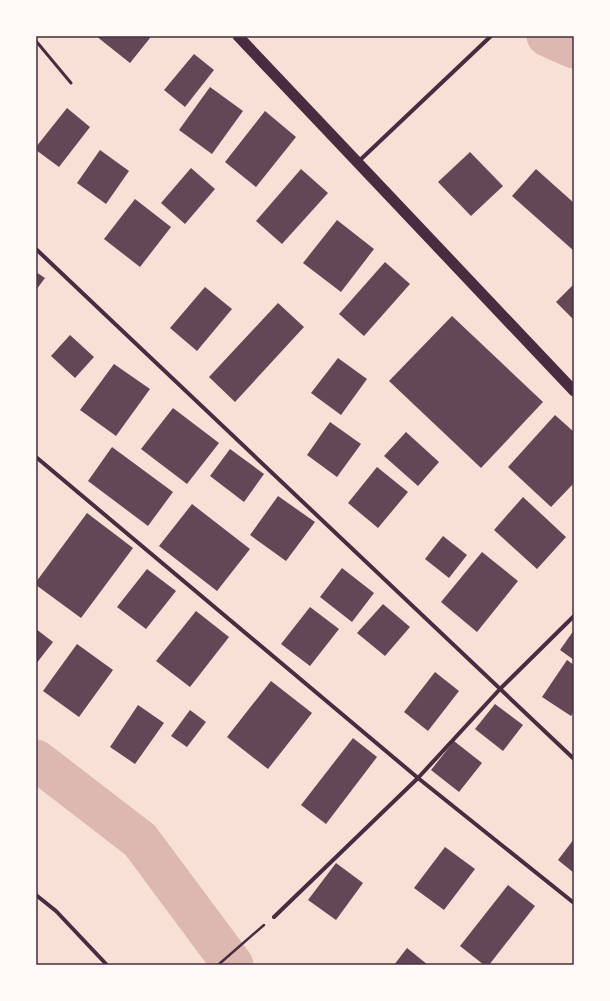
<svg xmlns="http://www.w3.org/2000/svg" width="610" height="1001" font-family="'PT Sans Narrow',sans-serif">
<style>
.lines{fill:none;stroke-linecap:round;stroke-linejoin:round}
.river{stroke:#dcb8b0;stroke-width:41}
.building{fill:#644757}
.path{stroke:#4a2c40;stroke-width:2.5}
.service{stroke:#4a2c40;stroke-width:3}
.minor{stroke:#4a2c40;stroke-width:4}
.trunk{stroke:#4a2c40;stroke-width:11}
.neatline{fill:none;stroke:#4a2c40;stroke-width:1.5}
</style>
<rect width="100%" height="100%" fill="#f7e1d7"/>
<g class="lines">
<g class="river">
<path d="M 547,36 L 574,48"/>
<path d="M 36,760 L 140,840 L 233,965"/>
</g>
</g>
<g class="building">
<path d="M 96,36 L 148,36 L 150,38 L 130,63 Z"/>
<path d="M 194,54 L 214,70 L 185,107 L 164,90 Z"/>
<path d="M 210,87 L 243,111 L 212,154 L 179,130 Z"/>
<path d="M 67,108 L 90,127 L 59,167 L 36,150 L 36,147 Z"/>
<path d="M 265,111 L 296,137 L 256,187 L 225,162 Z"/>
<path d="M 100,150 L 129,171 L 106,204 L 77,183 Z"/>
<path d="M 470,152 L 503,186 L 471,216 L 438,182 Z"/>
<path d="M 191,168 L 215,189 L 185,224 L 161,203 Z"/>
<path d="M 301,169 L 328,193 L 282,244 L 256,221 Z"/>
<path d="M 536,169 L 574,203 L 574,251 L 512,196 Z"/>
<path d="M 135,199 L 171,227 L 140,267 L 104,239 Z"/>
<path d="M 337,220 L 374,249 L 341,292 L 303,263 Z"/>
<path d="M 385,262 L 410,284 L 364,336 L 339,314 Z"/>
<path d="M 36,272 L 45,278 L 36,290 Z"/>
<path d="M 574,284 L 574,320 L 556,302 Z"/>
<path d="M 205,287 L 232,309 L 197,351 L 170,328 Z"/>
<path d="M 278,303 L 304,327 L 235,402 L 209,377 Z"/>
<path d="M 452,316 L 543,402 L 481,468 L 389,381 Z"/>
<path d="M 70,335 L 94,357 L 75,378 L 51,356 Z"/>
<path d="M 338,358 L 367,379 L 341,415 L 311,393 Z"/>
<path d="M 114,364 L 150,389 L 116,436 L 80,410 Z"/>
<path d="M 173,408 L 219,443 L 187,484 L 141,449 Z"/>
<path d="M 555,415 L 574,432 L 574,483 L 551,507 L 508,467 Z"/>
<path d="M 330,422 L 361,444 L 337,477 L 307,455 Z"/>
<path d="M 406,432 L 439,462 L 418,486 L 384,456 Z"/>
<path d="M 112,447 L 173,492 L 148,526 L 88,481 Z"/>
<path d="M 230,449 L 264,474 L 244,502 L 210,476 Z"/>
<path d="M 377,467 L 408,492 L 378,528 L 348,503 Z"/>
<path d="M 278,496 L 315,522 L 286,561 L 250,535 Z"/>
<path d="M 523,497 L 566,537 L 537,569 L 494,530 Z"/>
<path d="M 192,504 L 250,549 L 217,591 L 159,546 Z"/>
<path d="M 87,513 L 133,548 L 81,618 L 36,585 L 36,582 Z"/>
<path d="M 443,536 L 467,555 L 449,578 L 425,559 Z"/>
<path d="M 482,552 L 518,581 L 477,632 L 441,602 Z"/>
<path d="M 342,568 L 374,593 L 352,622 L 320,597 Z"/>
<path d="M 147,569 L 176,591 L 146,629 L 117,607 Z"/>
<path d="M 383,604 L 410,627 L 385,656 L 357,633 Z"/>
<path d="M 310,607 L 339,629 L 310,666 L 281,644 Z"/>
<path d="M 196,611 L 229,637 L 190,687 L 156,661 Z"/>
<path d="M 36,629 L 53,642 L 36,664 Z"/>
<path d="M 574,630 L 574,660 L 560,650 Z"/>
<path d="M 77,644 L 113,670 L 79,717 L 43,691 Z"/>
<path d="M 567,660 L 574,665 L 574,711 L 571,716 L 542,697 Z"/>
<path d="M 435,672 L 459,691 L 428,731 L 404,712 Z"/>
<path d="M 271,681 L 312,713 L 268,769 L 227,737 Z"/>
<path d="M 495,704 L 523,725 L 503,751 L 475,729 Z"/>
<path d="M 138,705 L 164,723 L 135,764 L 110,747 Z"/>
<path d="M 190,710 L 206,722 L 187,747 L 171,736 Z"/>
<path d="M 353,738 L 377,757 L 326,824 L 301,805 Z"/>
<path d="M 454,741 L 482,763 L 459,792 L 431,770 Z"/>
<path d="M 574,839 L 574,873 L 558,860 Z"/>
<path d="M 445,847 L 475,869 L 444,910 L 414,888 Z"/>
<path d="M 336,863 L 363,883 L 336,920 L 308,900 Z"/>
<path d="M 508,885 L 535,906 L 489,965 L 484,965 L 460,946 Z"/>
<path d="M 407,948 L 428,965 L 394,965 Z"/>
</g>
<g class="lines">
<path class="path" d="M 218,965 L 264,925"/>
<path class="service" d="M 36,41 L 71,83"/>
<g class="minor">
<path d="M 358,162 L 491,36"/>
<path d="M 36,249 L 574,759"/>
<path d="M 36,457 L 418,778 L 574,903"/>
<path d="M 36,895 L 56,911 L 107,965"/>
<path d="M 274,917 L 418,778 L 500,689 L 574,616"/>
</g>
<path class="trunk" d="M 238,36 L 574,391"/>
</g>
<rect width="610" height="1001" fill="none" stroke="#fffaf5" stroke-width="74"/>
<rect x="37" y="37" width="536" height="927" class="neatline"/>
</svg>
